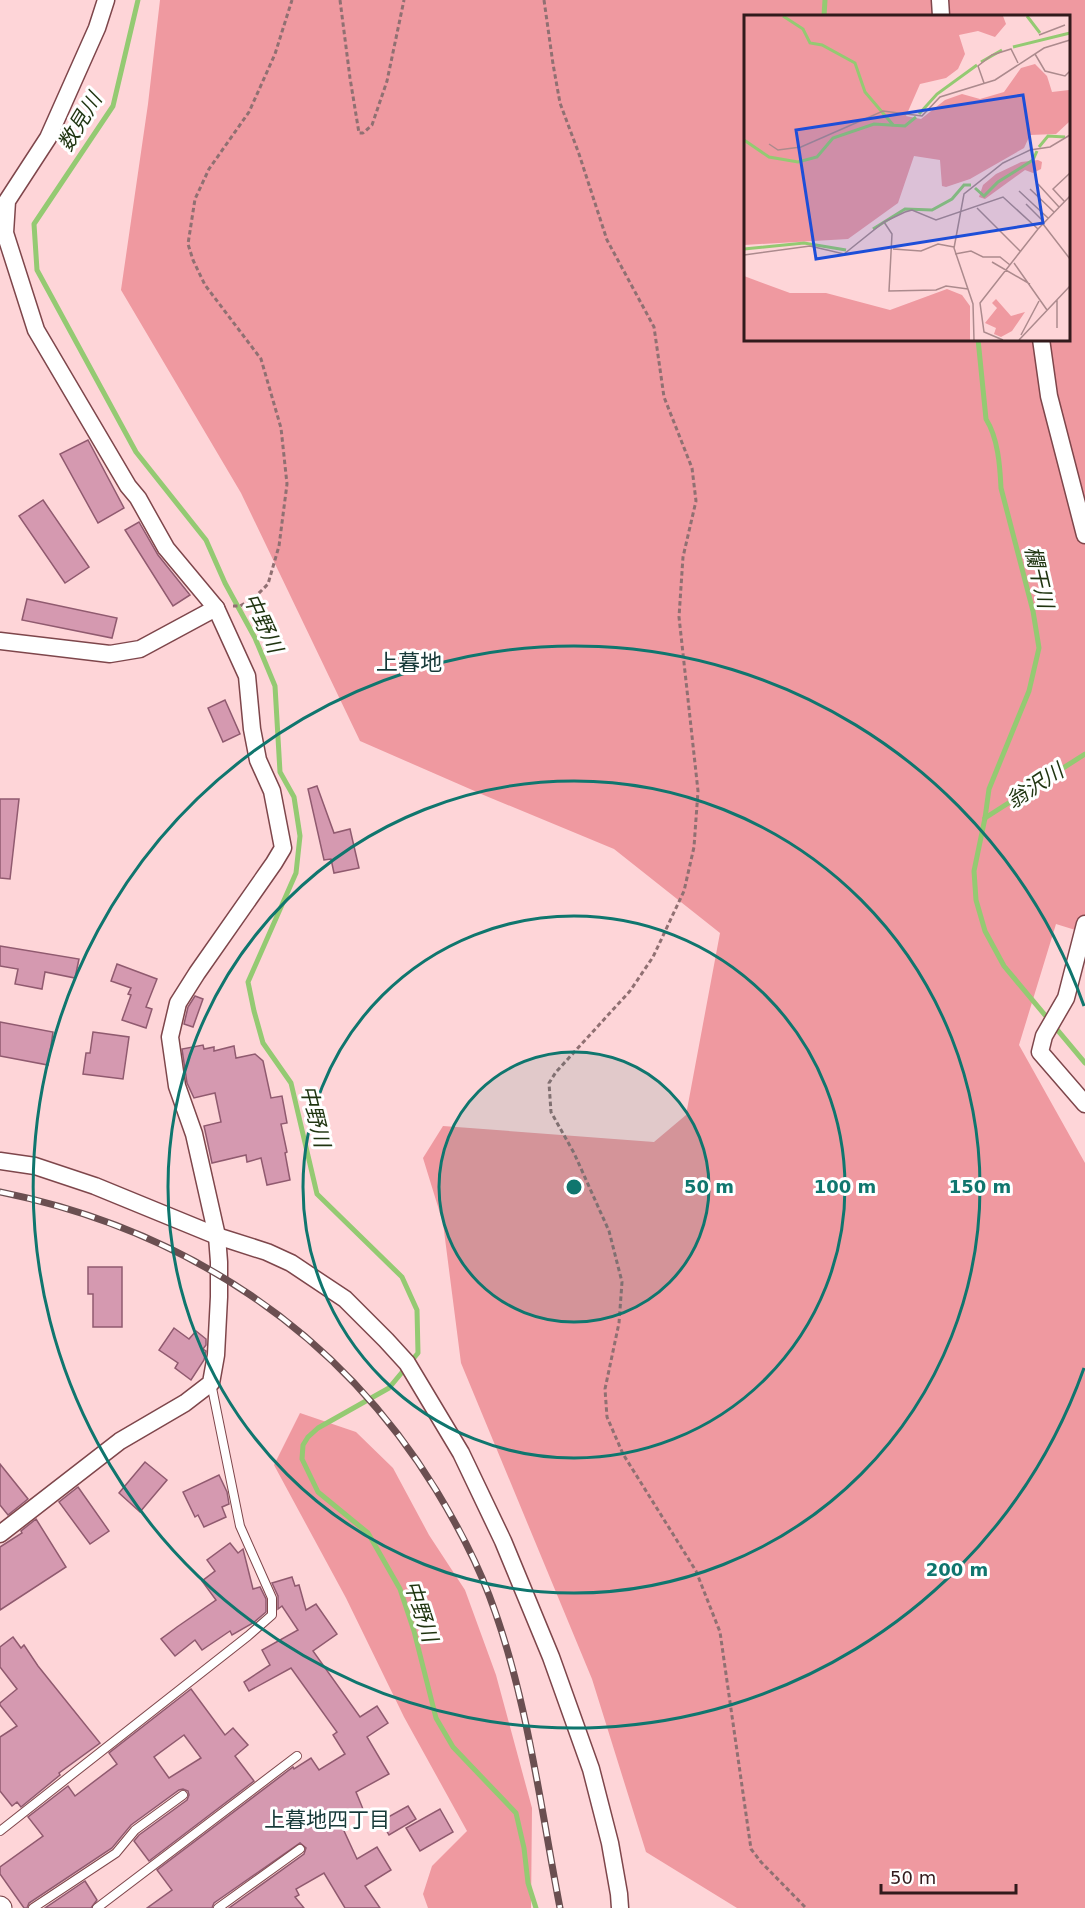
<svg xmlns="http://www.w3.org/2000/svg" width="1085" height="1908" font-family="'DejaVu Sans','Noto Sans JP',sans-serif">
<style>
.green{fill:#ef99a0;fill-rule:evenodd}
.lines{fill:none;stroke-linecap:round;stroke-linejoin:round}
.stream{stroke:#94ca72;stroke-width:5}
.building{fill:#d599b0;stroke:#905a6f;stroke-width:1.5;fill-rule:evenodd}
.service-casing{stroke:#7e464b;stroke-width:10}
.minor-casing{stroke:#7e464b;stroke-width:19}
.tertiary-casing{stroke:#7e464b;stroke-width:23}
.path{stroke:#907072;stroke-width:3;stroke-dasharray:4.5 3;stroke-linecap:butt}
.service{stroke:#fff;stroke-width:8}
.minor{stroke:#fff;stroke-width:16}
.tertiary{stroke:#fff;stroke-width:21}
.rail-casing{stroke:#6b4f51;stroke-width:7}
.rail{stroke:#fff;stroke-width:4.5;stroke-dasharray:14;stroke-linecap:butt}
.ring{fill:none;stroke:#0f766e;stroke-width:3}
.labels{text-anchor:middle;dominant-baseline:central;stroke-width:6;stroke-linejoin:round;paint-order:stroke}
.water-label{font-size:21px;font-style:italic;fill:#1f3410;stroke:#fff}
.neighbourhood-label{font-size:21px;fill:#173a39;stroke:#fff}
.quarter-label{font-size:22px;fill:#173a39;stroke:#fff}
.inset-river{fill:none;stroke:#94ca72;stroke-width:3}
.inset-road{fill:none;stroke:#ac8a8d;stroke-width:1.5}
.view{fill:#1d4ed8;fill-opacity:0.15;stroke:#1d4ed8;stroke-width:3}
.inset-edge{fill:none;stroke:#321a1c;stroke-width:3}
.centre{fill:#0f766e;stroke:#fff;stroke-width:3}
.ring-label{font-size:18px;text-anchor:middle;font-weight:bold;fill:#0f766e;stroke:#fff;stroke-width:6;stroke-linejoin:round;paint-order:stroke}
</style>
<rect width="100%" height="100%" fill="#fed5d8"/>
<g class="green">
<path d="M 160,0 L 1085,0 L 1085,933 L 1056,924 L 1019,1045 L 1085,1163 L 1085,1908 L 737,1908 L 646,1852 L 592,1679 L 461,1363 L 443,1223 L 423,1158 L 443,1126 L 654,1142 L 686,1115 L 720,933 L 614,849 L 486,796 L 360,741 L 241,493 L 121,290 L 148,104 ZM 746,16 L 1068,16 L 1068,339 L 746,339 Z"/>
<path d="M 300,1413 L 356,1432 L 393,1468 L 429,1535 L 465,1590 L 496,1675 L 532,1808 L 531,1908 L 428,1908 L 423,1894 L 432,1866 L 467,1831 L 404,1717 L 346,1598 L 274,1465 Z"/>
</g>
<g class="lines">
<g class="stream">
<path d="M 138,0 L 113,106 L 34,224 L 37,270 L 136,452 L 206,540 L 225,583 L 255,638 L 275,686 L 280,772 L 294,797 L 300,836 L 296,873 L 248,982 L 254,1011 L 263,1043 L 291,1083 L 317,1194 L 402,1277 L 417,1310 L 418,1353 L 389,1388 L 318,1428 L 308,1437 L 303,1445 L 302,1459 L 318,1492 L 368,1533 L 400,1589 L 414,1631 L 436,1718 L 453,1747 L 516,1813 L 524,1848 L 528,1883 L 536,1908"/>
<path d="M 824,16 L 825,0"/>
<path d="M 978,339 L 986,419 C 998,438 1000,466 1001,488 L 1033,611 L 1039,648 L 1029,691 L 989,789 L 985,818"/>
<path d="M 985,818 L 974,871 L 976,900 L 985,931 L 1004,966 L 1085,1063"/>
<path d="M 985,818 L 1085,754"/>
</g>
</g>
<g class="building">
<path d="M 88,440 L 124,508 L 98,523 L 60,454 Z"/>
<path d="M 43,500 L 89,567 L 65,583 L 19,516 Z"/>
<path d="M 139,522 L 158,555 L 190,595 L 173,606 L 125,530 Z"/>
<path d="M 27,599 L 117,618 L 112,638 L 22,620 Z"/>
<path d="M 225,700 L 240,734 L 223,742 L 208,708 Z"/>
<path d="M 317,786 L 334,833 L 350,829 L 359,868 L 334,873 L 331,859 L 324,860 L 308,789 Z"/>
<path d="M 0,799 L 19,799 L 10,879 L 0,878 Z"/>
<path d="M 0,946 L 79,959 L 75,978 L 45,972 L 42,989 L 15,984 L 18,969 L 0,966 Z"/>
<path d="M 117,964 L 157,979 L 146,1007 L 152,1009 L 146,1028 L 122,1020 L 131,995 L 128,994 L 131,988 L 111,981 Z"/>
<path d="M 195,996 L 203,999 L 193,1027 L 184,1024 L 188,1007 Z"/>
<path d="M 0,1022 L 53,1032 L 48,1065 L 0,1056 Z"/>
<path d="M 93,1032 L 129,1037 L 123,1079 L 83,1074 L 86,1053 L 90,1053 Z"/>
<path d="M 203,1045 L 204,1049 L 214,1047 L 214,1051 L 234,1046 L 236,1058 L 255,1054 L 263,1061 L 271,1098 L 282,1096 L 287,1123 L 281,1124 L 287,1152 L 285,1153 L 290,1180 L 267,1185 L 261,1158 L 247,1162 L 246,1155 L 212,1163 L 204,1126 L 221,1122 L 215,1093 L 194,1098 L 187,1083 L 182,1049 Z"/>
<path d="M 88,1267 L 122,1267 L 122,1327 L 93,1327 L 93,1294 L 88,1294 Z"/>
<path d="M 174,1328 L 189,1339 L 196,1331 L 206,1339 L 206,1345 L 203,1349 L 206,1351 L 204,1360 L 191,1380 L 175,1368 L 178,1363 L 159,1350 Z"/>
<path d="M 145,1462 L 167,1480 L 140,1512 L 119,1493 Z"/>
<path d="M 0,1464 L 28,1499 L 8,1515 L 0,1505 Z"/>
<path d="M 219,1475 L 227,1492 L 229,1504 L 222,1507 L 226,1517 L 204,1527 L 198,1515 L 195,1517 L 183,1492 Z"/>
<path d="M 78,1487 L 109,1531 L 90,1544 L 59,1502 Z"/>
<path d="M 36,1519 L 66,1567 L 0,1610 L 0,1547 L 22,1533 L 21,1531 Z"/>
<path d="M 230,1543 L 238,1553 L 243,1549 L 253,1589 L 260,1587 L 266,1599 L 266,1612 L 253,1623 L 232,1635 L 230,1631 L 202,1650 L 195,1640 L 175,1656 L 161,1639 L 177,1627 L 216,1600 L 202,1581 L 215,1571 L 207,1560 Z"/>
<path d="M 292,1577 L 295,1586 L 299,1585 L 306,1610 L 316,1604 L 337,1634 L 313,1651 L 360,1717 L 377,1706 L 388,1723 L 367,1737 L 389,1774 L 356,1792 L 363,1809 L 339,1820 L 357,1859 L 377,1847 L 391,1870 L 365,1886 L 380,1908 L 345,1908 L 324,1873 L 296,1889 L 299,1895 L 295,1897 L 304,1908 L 229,1908 L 304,1854 L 306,1848 L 300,1843 L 214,1903 L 212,1908 L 147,1908 L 172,1890 L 157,1870 L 293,1767 L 294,1769 L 311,1758 L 319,1770 L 345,1754 L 333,1735 L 337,1732 L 291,1668 L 249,1691 L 244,1682 L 270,1665 L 262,1650 L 298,1630 L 282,1606 L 278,1609 L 278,1596 L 272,1583 Z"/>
<path d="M 13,1637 L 21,1648 L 24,1645 L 38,1666 L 100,1743 L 59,1773 L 60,1775 L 21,1807 L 17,1802 L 12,1806 L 0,1791 L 0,1737 L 17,1726 L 0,1705 L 0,1703 L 17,1689 L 0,1667 L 0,1647 Z"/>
<path d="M 191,1689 L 225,1735 L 233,1728 L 248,1745 L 235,1756 L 254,1781 L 149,1861 L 134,1841 L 139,1835 L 187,1800 L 189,1795 L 188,1791 L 183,1789 L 179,1790 L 131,1825 L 112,1848 L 29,1903 L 27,1908 L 24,1908 L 0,1874 L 0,1867 L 43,1836 L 28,1817 L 68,1786 L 75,1796 L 117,1764 L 109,1753 ZM 184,1735 L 201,1758 L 169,1778 L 154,1757 Z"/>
<path d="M 408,1806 L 416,1819 L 389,1835 L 381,1821 Z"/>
<path d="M 440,1809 L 453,1832 L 420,1851 L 406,1828 Z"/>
<path d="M 85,1881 L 97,1900 L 91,1908 L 45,1908 Z"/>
</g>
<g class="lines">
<defs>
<g id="service">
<path d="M 0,1831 L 248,1636 L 272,1615 L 272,1598 L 240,1526 L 211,1383"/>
<path d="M 33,1908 L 116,1853 L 135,1830 L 183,1795"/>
<path d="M 97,1908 L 297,1756"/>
<path d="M 218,1908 L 300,1849"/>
</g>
<g id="minor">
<path d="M 940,0 L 941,16"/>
<path d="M 1041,339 L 1049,396 L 1085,535"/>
<path d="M 0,641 L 110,654 L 140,649 L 216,608"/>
<path d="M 1085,924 L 1066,998 L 1044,1036 L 1040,1052 L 1085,1104"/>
<path d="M 0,1161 L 35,1166 L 95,1186 L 217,1236 L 267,1252 L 291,1263 L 345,1299 L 386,1340 L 407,1363 L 461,1453 L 503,1541 L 551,1657 L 591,1769 L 610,1843 L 619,1894 L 620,1908"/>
<path d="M 0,1534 L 120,1441 L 185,1403 L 211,1383 L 216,1355 L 219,1297 L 219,1262 L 217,1236 L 194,1134 L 177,1086 L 170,1037 L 178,1003 L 197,973 L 274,863 L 283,848 L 272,791 L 258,760 L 252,729 L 247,676 L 216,608 L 166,548 L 138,498 L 128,486 L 36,330 L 5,233 L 7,201 L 48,138 L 97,28 L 106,0"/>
</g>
<path id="tertiary" d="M 0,1907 L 1,1908"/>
</defs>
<use href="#service" class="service-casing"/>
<use href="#minor" class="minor-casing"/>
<use href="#tertiary" class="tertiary-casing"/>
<g class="path">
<path d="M 340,0 L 350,78 L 359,133 L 363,133 L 372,125 L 387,81 L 404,0"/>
<path d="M 544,0 L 553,64 L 560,103 L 579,154 L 607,240 L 654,327 L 664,397 L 692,468 L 696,501 L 683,557 L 679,617 L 698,791 L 694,847 L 684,891 L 653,957 L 630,991 L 556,1072 L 549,1083 L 551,1112 L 574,1153 L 609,1231 L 622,1282 L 619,1323 L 605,1389 L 607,1417 L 623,1454 L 696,1571 L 720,1632 L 751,1849 L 761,1862 L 806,1908"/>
<path d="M 233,606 L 240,606 L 254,598 L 268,584 L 279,546 L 287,484 L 281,428 L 261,359 L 205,285 L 193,260 L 188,244 L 195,199 L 209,169 L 249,112 L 275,54 L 292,0"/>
</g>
<use href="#service" class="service"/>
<use href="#minor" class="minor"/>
<use href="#tertiary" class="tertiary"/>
<defs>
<path id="rail" d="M 0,1192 C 183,1229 337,1329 436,1490 C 456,1523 475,1558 489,1595 C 527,1695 540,1804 560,1908"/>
</defs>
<use href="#rail" class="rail-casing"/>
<use href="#rail" class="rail"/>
</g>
<circle cx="574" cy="1187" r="135" fill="#0f766e" fill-opacity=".12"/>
<g class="ring">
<circle cx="574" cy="1187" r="135"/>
<circle cx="574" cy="1187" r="271"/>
<circle cx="574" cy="1187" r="406"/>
<path d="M1084 1368A541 541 0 1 1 1084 1006"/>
</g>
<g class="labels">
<g class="water-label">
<text transform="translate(80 122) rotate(-59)">数見川</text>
<text transform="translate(1039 577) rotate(77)">欄干川</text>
<text transform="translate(263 623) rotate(65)">中野川</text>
<text transform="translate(1035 786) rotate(-33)">翁沢川</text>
<text transform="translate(315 1116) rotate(76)">中野川</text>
<text transform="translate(421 1611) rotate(72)">中野川</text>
</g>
<g class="neighbourhood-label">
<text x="327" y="1820">上暮地四丁目</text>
</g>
<g class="quarter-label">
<text x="409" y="662">上暮地</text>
</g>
</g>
<g transform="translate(744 15)">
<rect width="326" height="326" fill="#fed5d8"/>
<path d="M 0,1 L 259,1 L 262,9 L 251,22 L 234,16 L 215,20 L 221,39 L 214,54 L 202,63 L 176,69 L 162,101 L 177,104 L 201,85 L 218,79 L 236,84 L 260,77 L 277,53 L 291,49 L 303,61 L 308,77 L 325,75 L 325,107 L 312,119 L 286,120 L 280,133 L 226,164 L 202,172 L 198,171 L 196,145 L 170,141 L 154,188 L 104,224 L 0,230 ZM 294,145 L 298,147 L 297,154 L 289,158 L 281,155 L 241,184 L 235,182 L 239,170 L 252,159 L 277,147 ZM 0,261 L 46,278 L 82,278 L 146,295 L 203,274 L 218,280 L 226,291 L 226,325 L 0,325 ZM 252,284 L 267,301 L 281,297 L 268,316 L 257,322 L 250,319 L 252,313 L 241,308 L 253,293 L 248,288 Z" fill="#ef99a0"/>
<path class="inset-river" d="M 39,1 L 59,14 L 66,28 L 78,30 L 111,48 L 121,77 L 150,111M 283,1 L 296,18M 269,32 L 326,18M 237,47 L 258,35M 175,99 L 193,79 L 233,50M 0,125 L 25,142 L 54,147 L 73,142 L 89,123 L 130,109 L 161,111 L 172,102M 295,132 L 304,121 L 321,122M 231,173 L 240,181 L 254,167 L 289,145 L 293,136M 129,214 L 161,194 L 188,195 L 208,184 L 220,170 L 227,170M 0,234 L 60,228 L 102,235"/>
<path class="inset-road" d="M 295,20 L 321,10M 291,39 L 301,56 L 321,61 L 326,56M 240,68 L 234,51 L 248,40 L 267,34 L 274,48M 25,129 L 34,135 L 57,132 L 139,96 L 178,101 L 196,82 L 251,65 L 300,33 L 326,25M 294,169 L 315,192M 286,174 L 310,197M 275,176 L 304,203M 320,186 L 309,174 L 326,158M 282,189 L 300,207M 233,193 L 277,237M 140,207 L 148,219 L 145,276 L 192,275 L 202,271 L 224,274M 299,209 L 326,244M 149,234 L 177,236 L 194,229 L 210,232M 211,239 L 227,236 L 239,242 L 256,242 L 266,250M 0,240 L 66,231 L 100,239 L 140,207 L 161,197 L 168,195 L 192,205 L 259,182 L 294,214M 248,247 L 286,269M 270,248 L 303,295M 313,285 L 313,313M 277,320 L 295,286M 230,325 L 229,289 L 210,233 L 220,179 L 259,148 L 286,135 L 306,132 L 326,120M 259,325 L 240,317 L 236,288 L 294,214 L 326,181M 275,325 L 326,271"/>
<path class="view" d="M 279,80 L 299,208 L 72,244 L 52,115 Z"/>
<rect width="326" height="326" class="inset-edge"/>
</g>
<circle cx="574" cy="1187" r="9" class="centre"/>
<g class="ring-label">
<text x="709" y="1193">50 m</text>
<text x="845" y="1193">100 m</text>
<text x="980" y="1193">150 m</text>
<text x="957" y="1576">200 m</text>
</g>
<path d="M881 1884v9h135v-9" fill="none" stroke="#321a1c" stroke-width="3"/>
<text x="890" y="1884" font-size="18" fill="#321a1c" stroke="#ffffff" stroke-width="4.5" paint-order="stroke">50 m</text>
</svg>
